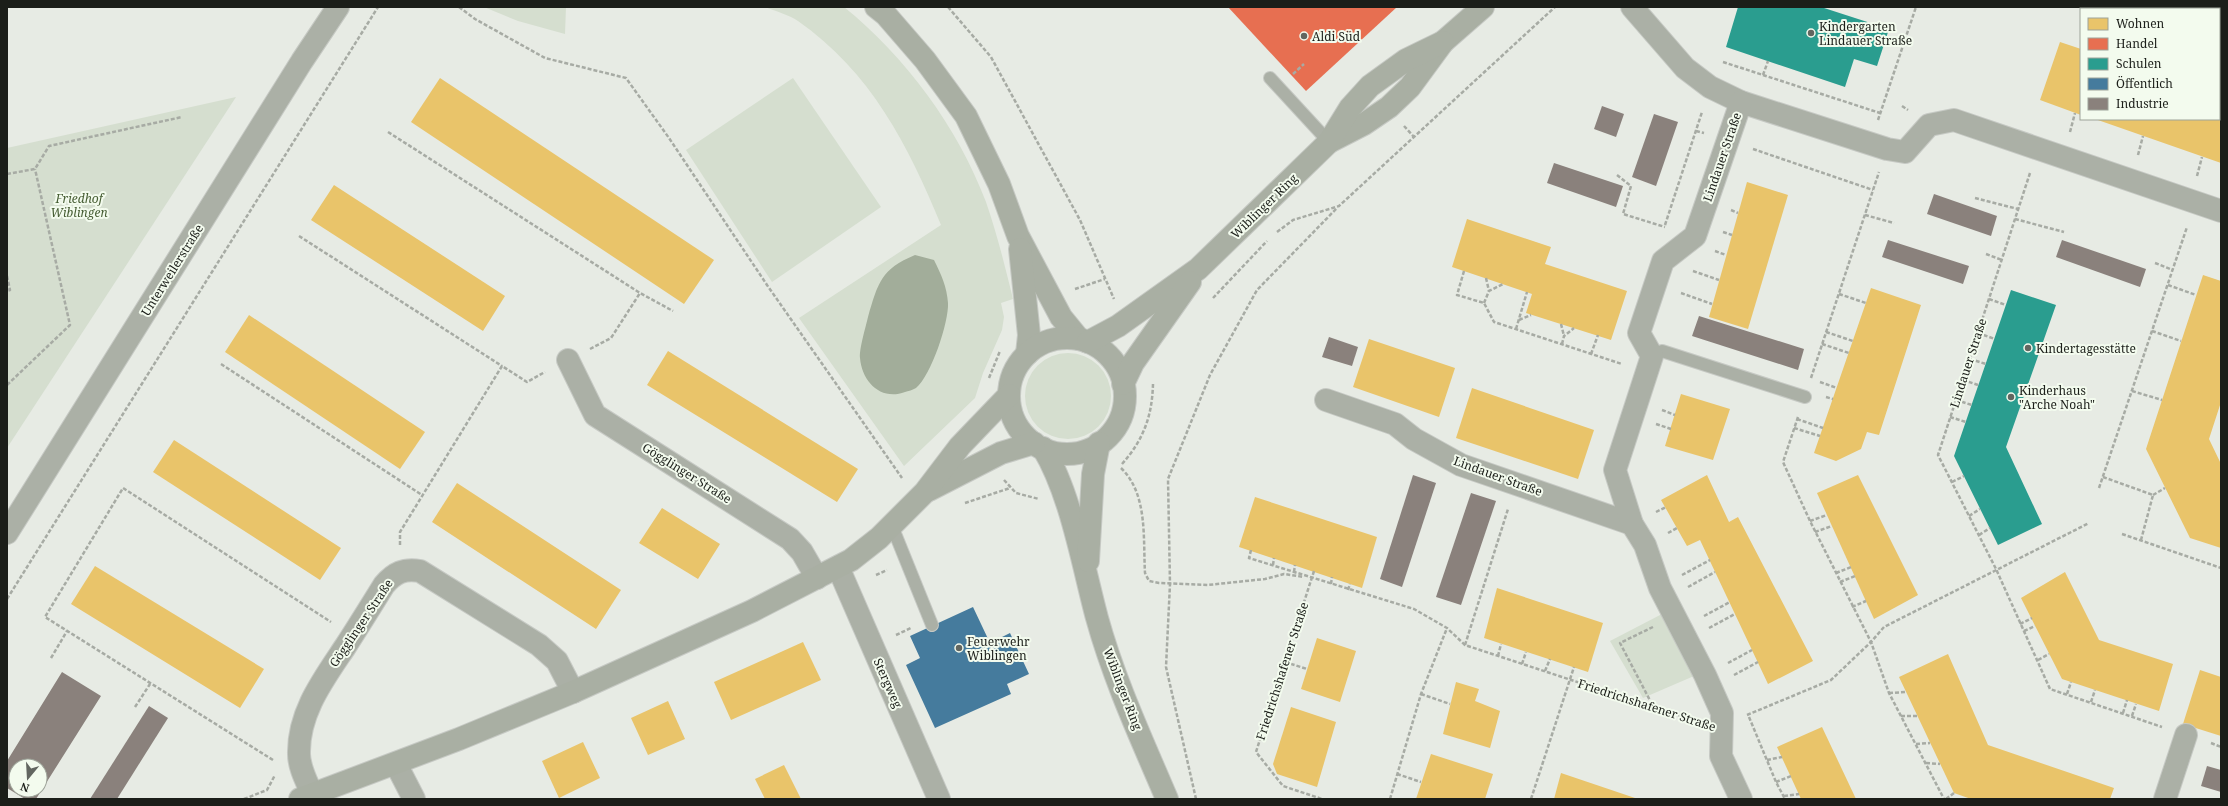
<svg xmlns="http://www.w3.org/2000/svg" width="2228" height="806" font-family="'Noto Serif',serif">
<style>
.green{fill:#d5decf}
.water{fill:#a2ad9a}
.homes{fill:#e9c46a}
.shops{fill:#e76f51}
.schools{fill:#2a9d8f}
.public{fill:#457b9d}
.industry{fill:#8a817c;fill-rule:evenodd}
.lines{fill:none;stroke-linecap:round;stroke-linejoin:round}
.lane-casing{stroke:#c6c9c4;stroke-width:14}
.street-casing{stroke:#c6c9c4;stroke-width:24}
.secondary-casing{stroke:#c6c9c4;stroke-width:24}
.path{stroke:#a7aba4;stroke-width:2.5;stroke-dasharray:4 2;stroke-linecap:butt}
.lane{stroke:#abb0a6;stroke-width:12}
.street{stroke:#abb0a6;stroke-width:22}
.secondary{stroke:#a9afa3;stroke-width:22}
.poi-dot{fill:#626660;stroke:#f3fbee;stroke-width:1.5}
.labels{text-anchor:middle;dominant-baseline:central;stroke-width:4;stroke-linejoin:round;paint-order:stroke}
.poi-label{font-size:12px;fill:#1b1e19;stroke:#f3fbee;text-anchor:start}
.street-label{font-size:12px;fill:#1b1e19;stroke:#f3fbee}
.park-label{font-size:12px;font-style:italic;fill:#465d33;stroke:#f3fbee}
</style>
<rect width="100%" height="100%" fill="#e7ebe4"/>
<g class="green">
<path d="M 484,7 L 566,7 L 565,34 L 518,21 Z"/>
<path d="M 765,7 L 844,7 C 906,57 958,128 986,202 C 997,234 1005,266 1013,299 L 1001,303 L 1004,317 L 1002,330 L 983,373 L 975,398 L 904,466 L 799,318 L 941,225 C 908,145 871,72 798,21 C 789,15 775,11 765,7 Z"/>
<path d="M 793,78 L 881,207 L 772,282 L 686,150 Z"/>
<path d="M 236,97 L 7,448 L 7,148 Z"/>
<circle cx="1068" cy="396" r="43"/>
<path d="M 1662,614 L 1694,676 L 1643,698 L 1610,641 Z"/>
</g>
<path class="water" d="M 915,255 L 934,260 C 941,274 947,287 948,303 C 949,322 931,376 916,388 C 913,390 908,391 905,392 C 881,401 862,382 860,358 C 859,349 866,326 868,317 C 878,283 881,269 915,255 Z"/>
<g class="homes">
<path d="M 2060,42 L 2081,49 L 2081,115 L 2040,100 Z"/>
<path d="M 440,78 L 714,260 L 684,304 L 411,122 Z"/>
<path d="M 2219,97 L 2221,97 L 2221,163 L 2095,119 L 2219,119 Z"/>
<path d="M 1747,182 L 1788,195 L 1748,329 L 1709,317 Z"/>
<path d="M 334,185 L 505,296 L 483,331 L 311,220 Z"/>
<path d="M 1467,219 L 1551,247 L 1545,264 L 1627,291 L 1611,340 L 1526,313 L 1532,294 L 1452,267 Z"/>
<path d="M 2203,275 L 2221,281 L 2221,402 L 2209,439 L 2221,464 L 2221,548 L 2190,538 L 2146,449 Z"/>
<path d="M 1871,288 L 1921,305 L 1879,435 L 1867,432 L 1861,449 L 1836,461 L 1814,453 Z"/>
<path d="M 249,315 L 425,432 L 400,469 L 225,352 Z"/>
<path d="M 1369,339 L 1455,368 L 1439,417 L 1353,387 Z"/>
<path d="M 668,351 L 858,469 L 837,502 L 647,385 Z"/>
<path d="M 1472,388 L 1594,430 L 1578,479 L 1456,438 Z"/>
<path d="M 1681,394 L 1730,409 L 1713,460 L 1665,446 Z"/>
<path d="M 174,440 L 341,548 L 320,580 L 153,472 Z"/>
<path d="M 1707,475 L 1729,522 L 1738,517 L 1813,661 L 1768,684 L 1700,540 L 1687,546 L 1661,500 Z"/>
<path d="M 1858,475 L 1918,595 L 1874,619 L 1817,493 Z"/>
<path d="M 457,483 L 621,590 L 596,629 L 432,522 Z"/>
<path d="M 1255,497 L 1377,537 L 1362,588 L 1239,547 Z"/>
<path d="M 662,508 L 720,544 L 698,579 L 639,543 Z"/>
<path d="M 95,566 L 264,669 L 240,708 L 71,604 Z"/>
<path d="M 2065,572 L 2099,640 L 2173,664 L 2159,711 L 2062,679 L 2021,598 Z"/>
<path d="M 1497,588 L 1603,623 L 1588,672 L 1484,638 Z"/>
<path d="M 1317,638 L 1356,651 L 1340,702 L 1301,689 Z"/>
<path d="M 803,642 L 821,680 L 731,720 L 714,682 Z"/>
<path d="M 1948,654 L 1988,745 L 2114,788 L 2110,799 L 1971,799 L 1954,793 L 1899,677 Z"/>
<path d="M 2200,670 L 2221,677 L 2221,736 L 2183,724 Z"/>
<path d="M 1456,682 L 1479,689 L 1475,701 L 1500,711 L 1490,748 L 1443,734 Z"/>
<path d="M 668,701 L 685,739 L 648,755 L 631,718 Z"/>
<path d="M 1291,707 L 1336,722 L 1317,787 L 1277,774 L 1273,764 Z"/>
<path d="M 1822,727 L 1856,799 L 1801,799 L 1777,747 Z"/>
<path d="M 583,742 L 600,778 L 559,798 L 542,761 Z"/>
<path d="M 1431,754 L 1493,774 L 1485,799 L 1416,799 Z"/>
<path d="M 784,765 L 801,799 L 765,799 L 755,779 Z"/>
<path d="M 1561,773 L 1638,799 L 1554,799 Z"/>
</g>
<path class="shops" d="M 1228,7 L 1397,7 L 1306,91 Z"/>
<g class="schools">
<path d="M 1738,7 L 1821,7 L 1889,29 L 1877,66 L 1854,59 L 1845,87 L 1726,47 Z"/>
<path d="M 2011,290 L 2056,305 L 2006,447 L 2042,524 L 1998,545 L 1954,456 Z"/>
</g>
<path class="public" d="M 973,607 L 990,643 L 1010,633 L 1029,674 L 1007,684 L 1011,694 L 935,728 L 906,665 L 920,658 L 910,636 Z"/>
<g class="industry">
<path d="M 1602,106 L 1624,114 L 1616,137 L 1594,129 Z"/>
<path d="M 1654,114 L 1678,122 L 1656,186 L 1632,177 Z"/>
<path d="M 1554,163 L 1623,186 L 1616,207 L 1547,183 Z"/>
<path d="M 1934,194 L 1997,216 L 1991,236 L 1927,214 Z"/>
<path d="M 1888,240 L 1969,266 L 1963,284 L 1882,257 Z"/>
<path d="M 2062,240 L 2146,269 L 2140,287 L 2056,257 Z"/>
<path d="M 1699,316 L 1804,349 L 1798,370 L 1692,336 Z"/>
<path d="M 1329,337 L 1358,347 L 1352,366 L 1322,357 Z"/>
<path d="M 1413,475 L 1436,483 L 1402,587 L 1380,579 Z"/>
<path d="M 1471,493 L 1496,501 L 1461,605 L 1436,597 Z"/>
<path d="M 62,672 L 101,696 L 36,799 L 25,799 L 7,788 L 7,761 ZM 16,766 L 40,766 L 40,790 L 16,790 Z"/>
<path d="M 149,706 L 168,718 L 117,799 L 90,799 Z"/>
<path d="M 2207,766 L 2221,770 L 2221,792 L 2201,786 Z"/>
</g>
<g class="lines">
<defs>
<g id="lane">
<path d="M 1270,78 L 1329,142"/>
<path d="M 1652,356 L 1662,351 L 1805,397"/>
<path d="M 892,526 L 932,625"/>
</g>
<g id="street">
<path d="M 1632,7 L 1685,68 L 1710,87 L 1741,102 L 1887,149 L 1905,152 L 1929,125 L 1954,120 L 2221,211"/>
<path d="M 568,360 L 595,415 L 790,539 L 802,552 L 817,578"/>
<path d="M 1326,400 L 1395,424 L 1414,439 L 1461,465 L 1632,524"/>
<path d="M 7,533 L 302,61 L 338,7"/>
<path d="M 838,567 L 939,799"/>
<path d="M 396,764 L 414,799"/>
<path d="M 312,794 C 307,782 299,768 299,754 C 298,713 323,680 345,647 C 358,627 371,606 384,585 C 394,573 404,568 420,571 L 539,645 L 557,661 L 573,692"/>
<path d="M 1741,799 L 1721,756 L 1722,713 L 1705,675 L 1660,588 L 1645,545 L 1632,524 L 1615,470 L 1652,356 L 1639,333 L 1663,261 L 1695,236 L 1741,102"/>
<path d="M 2165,799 L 2186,735"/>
</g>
<g id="secondary">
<path d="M 876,7 L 886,15 L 925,60 L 966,116 L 999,184 L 1018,236 L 1061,317 L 1079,339"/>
<path d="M 1329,142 L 1364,124 L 1389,107 L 1410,87 L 1443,42 L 1483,7"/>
<path d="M 1020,249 L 1029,335 L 1027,354"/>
<circle cx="1067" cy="396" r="58"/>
<path d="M 1088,342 L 1118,326 L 1198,269 L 1329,142 L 1350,108 L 1370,86 L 1406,60 L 1443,42"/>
<path d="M 1123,384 L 1133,363 L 1190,282"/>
<path d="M 1043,448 C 1071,494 1083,566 1097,618 C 1114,680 1142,740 1167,799"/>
<path d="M 929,490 L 1001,453 L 1034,443"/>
<path d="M 1088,561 L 1093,474 L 1099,443"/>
<path d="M 300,799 L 459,739 L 573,692 L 752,611 L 851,560 L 879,538 L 925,492 L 960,446 L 1009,395"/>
</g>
</defs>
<use href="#lane" class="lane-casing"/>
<use href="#street" class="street-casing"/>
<use href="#secondary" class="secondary-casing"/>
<g class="path">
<path d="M 459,7 L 475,19 L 545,58 L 626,78 L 669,138 L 767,285 L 902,478"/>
<path d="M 948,7 L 991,57 L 1080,220 L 1114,299"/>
<path d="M 1723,62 L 1880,113"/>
<path d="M 1293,74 L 1304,64"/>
<path d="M 1763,75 L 1768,61"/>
<path d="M 1902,106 L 1908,110"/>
<path d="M 1878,120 L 1916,7"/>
<path d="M 1404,126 L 1414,137"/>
<path d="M 1696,131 L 1704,133"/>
<path d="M 388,132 L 640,293 L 673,311"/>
<path d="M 2070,132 L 2075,113"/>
<path d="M 1753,149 L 1873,190"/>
<path d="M 2138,155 L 2143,136"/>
<path d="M 2030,173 L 1938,455 L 1996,569 L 2050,689 L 2162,727"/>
<path d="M 7,174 L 35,169 L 49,146 L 182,117"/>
<path d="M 1617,175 L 1631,186 L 1623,214 L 1665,227"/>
<path d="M 2197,176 L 2202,157"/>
<path d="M 1975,198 L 2018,209"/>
<path d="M 1731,210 L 1738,213"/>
<path d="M 1865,215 L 1894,223"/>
<path d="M 2015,219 L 2064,232"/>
<path d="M 1665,225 L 1702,112"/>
<path d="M 1277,232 L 1293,220 L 1339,206 L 1555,7"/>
<path d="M 1723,232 L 1732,235"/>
<path d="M 299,236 L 502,366"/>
<path d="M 1715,251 L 1726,255"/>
<path d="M 1986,254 L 2002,260"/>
<path d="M 2155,263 L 2173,270"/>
<path d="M 1464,271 L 1457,295 L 1484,303 L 1494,322 L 1622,364"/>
<path d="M 1693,271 L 1719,280"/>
<path d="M 7,276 L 10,290 L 7,291"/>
<path d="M 1486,278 L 1489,291"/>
<path d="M 2168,285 L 2196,295"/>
<path d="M 1075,289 L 1105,279"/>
<path d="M 1681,293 L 1712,304"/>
<path d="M 1839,294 L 1866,303"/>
<path d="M 1213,298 L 1267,241"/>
<path d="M 1989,299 L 2006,305"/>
<path d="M 1484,303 L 1489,291 L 1503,284"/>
<path d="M 1519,320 L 1531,315"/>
<path d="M 1561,324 L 1564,336"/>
<path d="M 1516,329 L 1527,292"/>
<path d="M 2152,331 L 2181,341"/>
<path d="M 1826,332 L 1853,341"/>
<path d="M 1978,333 L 1995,339"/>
<path d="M 1562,344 L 1564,336 L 1574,328"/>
<path d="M 1822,344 L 1849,353"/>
<path d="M 590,349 L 611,338 L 640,293"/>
<path d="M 1591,354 L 1598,335"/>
<path d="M 1970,359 L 1986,364"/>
<path d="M 221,364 L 422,495"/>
<path d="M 989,378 L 1000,351"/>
<path d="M 1811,378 L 1879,172"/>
<path d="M 1963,380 L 1978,385"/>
<path d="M 1820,382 L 1837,388"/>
<path d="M 7,385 L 70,325 L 35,169"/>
<path d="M 2132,391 L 2162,400"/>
<path d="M 1826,397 L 1833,399"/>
<path d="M 1956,400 L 1972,405"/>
<path d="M 1662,410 L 1675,415"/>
<path d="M 1798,417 L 1783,462 L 1810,521 L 1871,642 L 1889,693 L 1944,799"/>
<path d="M 1950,417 L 1966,422"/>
<path d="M 1797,419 L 1823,428"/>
<path d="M 1656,424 L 1671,429"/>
<path d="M 1794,428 L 1820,436"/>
<path d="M 1122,464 C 1144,439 1152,416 1153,384"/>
<path d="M 1121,468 C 1148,494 1143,538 1145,573 L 1149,581 L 1159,583 L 1208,585 L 1265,579 L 1284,574 L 1304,577"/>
<path d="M 2103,477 L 2153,495 L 2141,540"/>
<path d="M 1004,480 L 1016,493 L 1039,499"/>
<path d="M 1952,482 L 1964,476"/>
<path d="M 2099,488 L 2187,227"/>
<path d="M 2153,495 L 2165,488"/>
<path d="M 965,503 L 1010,488"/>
<path d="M 1656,512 L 1666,507"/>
<path d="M 1969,516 L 1980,509"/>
<path d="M 1810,521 L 1827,515"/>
<path d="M 1815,532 L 1832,526"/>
<path d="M 1668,533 L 1677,528"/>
<path d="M 2122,534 L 2221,568"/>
<path d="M 1979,535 L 1990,528"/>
<path d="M 400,545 L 400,532 L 502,366 L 527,382 L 545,372"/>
<path d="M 1251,550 L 1249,558 L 1414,609 L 1447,628 L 1465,645 L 1696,721"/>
<path d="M 1273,565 L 1274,558"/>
<path d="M 1314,571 L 1256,752 L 1283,786 L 1322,799"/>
<path d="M 1294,572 L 1295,565"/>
<path d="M 1836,573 L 1851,567"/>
<path d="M 876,575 L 887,570"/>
<path d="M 1682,575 L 1710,560"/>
<path d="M 1840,582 L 1855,576"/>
<path d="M 1331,584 L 1332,577"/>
<path d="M 1688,587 L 1715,572"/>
<path d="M 1348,590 L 1350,584"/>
<path d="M 7,599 L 378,7"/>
<path d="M 1852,607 L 1866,601"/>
<path d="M 1704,616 L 1730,602"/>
<path d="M 2020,624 L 2032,618"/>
<path d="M 1653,627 L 1620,643 L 1654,708"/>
<path d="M 1709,628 L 1735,614"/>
<path d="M 2024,631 L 2035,626"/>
<path d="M 896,635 L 911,628"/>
<path d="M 1465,645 L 1508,509"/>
<path d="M 1498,656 L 1501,644"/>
<path d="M 51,658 L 67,631"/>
<path d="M 2038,660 L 2049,654"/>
<path d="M 1285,662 L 1307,669"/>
<path d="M 1728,663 L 1752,650"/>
<path d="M 1522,664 L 1526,652"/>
<path d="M 1545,671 L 1550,659"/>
<path d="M 1734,675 L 1758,662"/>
<path d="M 1889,693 L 1906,692"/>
<path d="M 1421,694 L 1450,704"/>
<path d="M 2067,694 L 2071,682"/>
<path d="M 2091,702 L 2095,690"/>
<path d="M 135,707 L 150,684"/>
<path d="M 2123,713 L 2127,700"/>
<path d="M 1747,715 L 1831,680 L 1871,642 L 1884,627 L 2089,523"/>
<path d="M 1901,716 L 1917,716"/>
<path d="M 2132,716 L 2136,704"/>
<path d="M 1749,717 L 1776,782 L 1785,799"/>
<path d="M 2211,743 L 2221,747"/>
<path d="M 1916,744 L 1930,743"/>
<path d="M 273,760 L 45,617 L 123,488 L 331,622"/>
<path d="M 1767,760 L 1782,757"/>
<path d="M 1926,763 L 1940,764"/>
<path d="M 1397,774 L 1421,782"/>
<path d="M 1776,782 L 1791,776"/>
<path d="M 1784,796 L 1799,794"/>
<path d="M 244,799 L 267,790 L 275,775"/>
<path d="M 1196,799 L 1166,667 L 1170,584 L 1168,479 L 1210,375 L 1257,290 L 1337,208"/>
<path d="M 1390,799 L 1421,694 L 1447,628"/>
<path d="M 1531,799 L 1574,667"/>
<path d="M 1946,799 L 1954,793"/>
</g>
<use href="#lane" class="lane"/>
<use href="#street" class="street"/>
<use href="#secondary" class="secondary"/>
</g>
<g class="poi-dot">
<circle cx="1811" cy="33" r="4"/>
<circle cx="1304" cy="36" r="4"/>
<circle cx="2028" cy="348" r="4"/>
<circle cx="2011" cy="397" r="4"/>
<circle cx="959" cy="648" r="4"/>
</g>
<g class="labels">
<g class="poi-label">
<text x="1819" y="26">Kindergarten<tspan x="1819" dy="14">Lindauer Straße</tspan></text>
<text x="1312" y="36">Aldi Süd</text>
<text x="2036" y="348">Kindertagesstätte</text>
<text x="2019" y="390">Kinderhaus<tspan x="2019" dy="14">"Arche Noah"</tspan></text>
<text x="967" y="641">Feuerwehr<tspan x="967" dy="14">Wiblingen</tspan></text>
</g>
<g class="street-label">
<text transform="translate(1722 157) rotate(-71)">Lindauer Straße</text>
<text transform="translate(1264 206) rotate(-44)">Wiblinger Ring</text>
<text transform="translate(172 270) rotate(-58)">Unterweilerstraße</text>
<text transform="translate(1968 363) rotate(-72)">Lindauer Straße</text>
<text transform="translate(687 473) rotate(32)">Gögglinger Straße</text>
<text transform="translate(1498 476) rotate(20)">Lindauer Straße</text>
<text transform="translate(361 623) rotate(-56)">Gögglinger Straße</text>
<text transform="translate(1282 671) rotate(-72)">Friedrichshafener Straße</text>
<text transform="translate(888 683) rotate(66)">Stergweg</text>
<text transform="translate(1123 689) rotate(69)">Wiblinger Ring</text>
<text transform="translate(1647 705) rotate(18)">Friedrichshafener Straße</text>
</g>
<g class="park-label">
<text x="79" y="198">Friedhof<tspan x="79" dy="14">Wiblingen</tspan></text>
</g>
</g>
<rect width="2228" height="806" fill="none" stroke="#1b1e19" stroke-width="16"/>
<rect x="2080" y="8" width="140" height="112" fill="#f3fbee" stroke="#9da399"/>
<rect x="2088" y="18" width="20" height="12" fill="#e9c46a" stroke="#9da399"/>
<text x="2116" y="28" font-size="12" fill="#1b1e19">Wohnen</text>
<rect x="2088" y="38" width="20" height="12" fill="#e76f51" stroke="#9da399"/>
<text x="2116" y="48" font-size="12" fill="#1b1e19">Handel</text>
<rect x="2088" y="58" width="20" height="12" fill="#2a9d8f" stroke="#9da399"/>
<text x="2116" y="68" font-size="12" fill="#1b1e19">Schulen</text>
<rect x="2088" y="78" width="20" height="12" fill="#457b9d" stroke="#9da399"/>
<text x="2116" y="88" font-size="12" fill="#1b1e19">Öffentlich</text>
<rect x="2088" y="98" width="20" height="12" fill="#8a817c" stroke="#9da399"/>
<text x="2116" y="108" font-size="12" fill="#1b1e19">Industrie</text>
<g transform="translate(28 778) rotate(198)"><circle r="19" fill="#f3fbee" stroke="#9da399"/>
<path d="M0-3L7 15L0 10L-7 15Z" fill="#626660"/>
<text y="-6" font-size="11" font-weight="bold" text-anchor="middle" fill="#1b1e19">N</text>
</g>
</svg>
